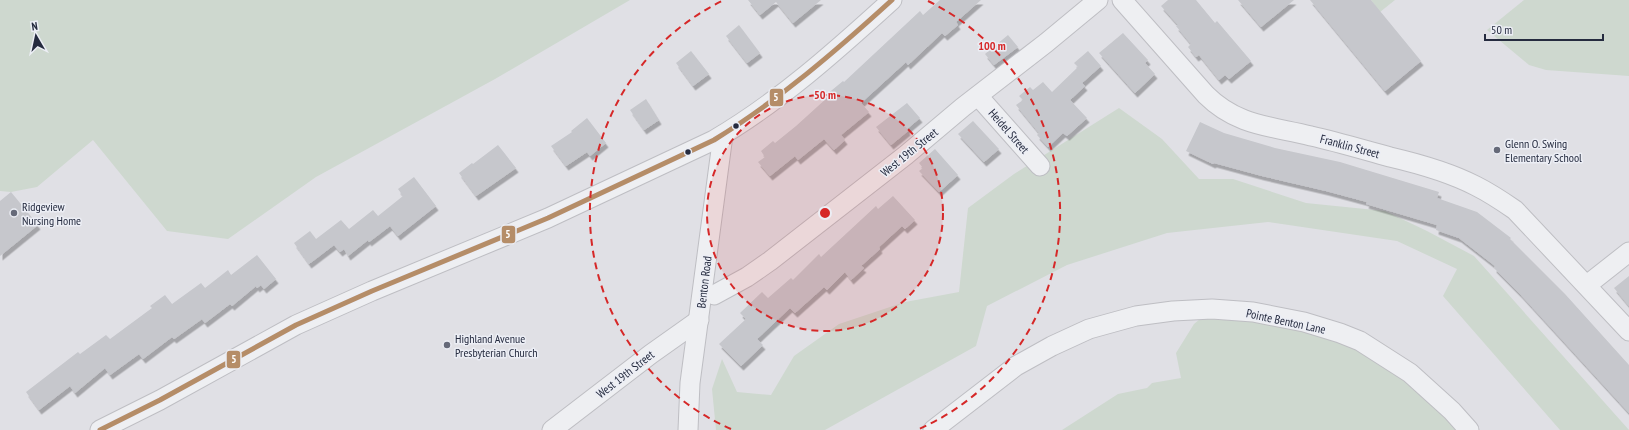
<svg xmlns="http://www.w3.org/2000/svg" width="1629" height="430" font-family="'PT Sans Narrow',sans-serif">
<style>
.green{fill:#ced8cf}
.building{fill:#c6c7cc;filter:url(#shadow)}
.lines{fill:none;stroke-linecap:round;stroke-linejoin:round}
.minor-casing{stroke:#bebec3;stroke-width:21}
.minor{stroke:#eeeff2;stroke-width:19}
.bus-1-casing{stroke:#eceef5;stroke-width:8}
.bus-1{stroke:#b58d68;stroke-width:5}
.ring{fill:none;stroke:#d62828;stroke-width:2;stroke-dasharray:7 5}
.bus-dot{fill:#252b3f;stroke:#eceef5;stroke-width:1.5}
.poi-dot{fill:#666a79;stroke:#eceef5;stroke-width:1.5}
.labels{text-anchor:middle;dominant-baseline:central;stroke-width:3;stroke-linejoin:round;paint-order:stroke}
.street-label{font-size:12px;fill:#252b3f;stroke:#eceef5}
.poi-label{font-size:12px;fill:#252b3f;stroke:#eceef5;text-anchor:start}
.centre{fill:#d62828;stroke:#eceef5;stroke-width:2}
.ring-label{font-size:12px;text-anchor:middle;font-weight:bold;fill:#d62828;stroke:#eceef5;stroke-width:3;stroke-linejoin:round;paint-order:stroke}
.line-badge{stroke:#eceef5;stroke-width:1.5}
.badge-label{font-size:11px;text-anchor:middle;font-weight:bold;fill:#fff}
</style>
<defs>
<filter id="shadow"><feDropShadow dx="2.5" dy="4.5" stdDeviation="0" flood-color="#0004"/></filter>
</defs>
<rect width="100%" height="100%" fill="#e0e0e5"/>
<g class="green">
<path d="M 0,0 L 630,0 L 495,79 L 316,177 L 228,239 L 167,231 L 93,140 L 37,187 L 11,192 L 0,191 Z"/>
<path d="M 1371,0 L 1395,0 L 1380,12 Z"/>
<path d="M 1524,0 L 1629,0 L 1629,76 L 1546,70 L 1529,65 L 1487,30 Z"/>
<path d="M 1119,108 L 1162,139 L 1199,179 L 1233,179 L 1306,203 L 1385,211 L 1427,231 L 1474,256 L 1629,430 L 1560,430 L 1443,296 L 1457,269 L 1397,241 L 1268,222 L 1167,233 L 1067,265 L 987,306 L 976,346 L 825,430 L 716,430 L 712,389 L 722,359 L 737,392 L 771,395 L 794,356 L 839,324 L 905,302 L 959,292 L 968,208 L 1014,174 Z"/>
<path d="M 1212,309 L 1360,341 L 1469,430 L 1062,430 L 1118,394 L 1147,388 L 1152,383 L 1181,378 L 1176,353 L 1194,324 Z"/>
</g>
<g class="building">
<path d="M 748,0 L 821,0 L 793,23 L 776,2 L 760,15 Z"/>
<path d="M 940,0 L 981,0 L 956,22 L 958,25 L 945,36 L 942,33 L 908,65 L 906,62 L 861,103 L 869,112 L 841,135 L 845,140 L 834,150 L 824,139 L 798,160 L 795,156 L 770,176 L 758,162 L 765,157 L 761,151 L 773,141 L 775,143 L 796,126 L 828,97 L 826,95 L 843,81 L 844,82 L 920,11 L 923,15 Z"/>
<path d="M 1168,0 L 1196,0 L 1215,23 L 1217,21 L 1251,61 L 1229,79 L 1225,75 L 1219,80 L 1199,55 L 1196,57 L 1188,47 L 1191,44 L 1176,26 L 1178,25 L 1161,6 Z"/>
<path d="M 1238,0 L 1294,0 L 1261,27 Z"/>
<path d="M 1310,0 L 1371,0 L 1421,61 L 1385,91 Z"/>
<path d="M 739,25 L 760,53 L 747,63 L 726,36 Z"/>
<path d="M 1123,33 L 1148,60 L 1145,63 L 1155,74 L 1135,93 L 1099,53 Z"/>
<path d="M 1008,35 L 1018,47 L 994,65 L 985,54 Z"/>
<path d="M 691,51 L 709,74 L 693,86 L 676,63 Z"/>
<path d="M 1088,51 L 1101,66 L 1082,83 L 1085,86 L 1070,100 L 1087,118 L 1067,136 L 1063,133 L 1048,147 L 1037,135 L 1039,133 L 1016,105 L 1023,100 L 1019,96 L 1030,87 L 1033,90 L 1043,82 L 1052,92 L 1078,67 L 1074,63 Z"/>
<path d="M 646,99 L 659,120 L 644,130 L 630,110 Z"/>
<path d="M 907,103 L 920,118 L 907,129 L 908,131 L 891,145 L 876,127 Z"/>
<path d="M 587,118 L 606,143 L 590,156 L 587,152 L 566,166 L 551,146 L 572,132 L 571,131 Z"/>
<path d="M 973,121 L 999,149 L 984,162 L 958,134 Z"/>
<path d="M 1200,122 L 1224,133 L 1275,148 L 1340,162 L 1439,192 L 1437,198 L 1477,212 L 1511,238 L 1510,239 L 1565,294 L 1629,365 L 1629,413 L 1520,294 L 1494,268 L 1495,266 L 1459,238 L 1436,230 L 1437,225 L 1366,204 L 1367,202 L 1326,191 L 1262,176 L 1214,163 L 1213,164 L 1186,151 Z"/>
<path d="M 498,145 L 516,168 L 476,196 L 459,173 L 472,163 L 473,164 Z"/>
<path d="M 935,149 L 958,175 L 939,192 L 919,171 L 923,168 L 919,163 Z"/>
<path d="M 414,177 L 436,206 L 398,236 L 390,226 L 369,242 L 368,240 L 348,256 L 344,249 L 340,252 L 334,245 L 309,264 L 294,243 L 310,231 L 316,239 L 341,220 L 349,229 L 373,210 L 378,216 L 403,196 L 398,189 Z"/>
<path d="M 11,192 L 38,225 L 0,256 L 0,201 Z"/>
<path d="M 893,196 L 915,220 L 905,229 L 902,226 L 879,247 L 880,249 L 861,266 L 864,268 L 851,280 L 845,272 L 827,290 L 824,287 L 795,313 L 790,308 L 757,339 L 763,345 L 741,366 L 719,344 L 746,319 L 740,313 L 762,292 L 768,298 L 791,278 L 793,280 L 819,254 L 821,257 L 876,206 L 878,209 Z"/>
<path d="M 257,255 L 276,279 L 264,289 L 261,285 L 257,288 L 256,286 L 232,306 L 230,304 L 205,323 L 202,319 L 174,339 L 172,337 L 143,359 L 139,354 L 110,375 L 105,368 L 75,393 L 70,386 L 39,410 L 26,392 L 78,352 L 80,354 L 106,335 L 110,339 L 152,308 L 150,306 L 165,295 L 172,304 L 201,283 L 205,288 L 228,270 L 231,275 Z"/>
<path d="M 1629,276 L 1629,306 L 1614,288 Z"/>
</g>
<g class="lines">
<defs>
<g id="minor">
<path d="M 1122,0 L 1206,95 C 1237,126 1271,126 1311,136 C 1338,142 1364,150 1390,157 C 1420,164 1449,172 1476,186 C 1490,193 1502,201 1515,210 L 1629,331"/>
<path d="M 978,96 L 1040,166"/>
<path d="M 1587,285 L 1629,252"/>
<path d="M 714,295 L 747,277 L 770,261 L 906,155 L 963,107 L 1046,43 L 1098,0"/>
<path d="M 100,430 L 160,400 L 296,325 L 372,291 L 548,218 L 714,140 C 779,102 836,51 892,0"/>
<path d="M 552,430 L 651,354 L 699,320"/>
<path d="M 688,430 L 690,383 L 723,135"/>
<path d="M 933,430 L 1016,366 L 1052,346 L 1089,329 L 1136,316 L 1173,311 L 1212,309 L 1253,312 L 1304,322 L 1340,333 L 1360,341 L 1410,373 L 1452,411 L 1469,430"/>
</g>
</defs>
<use href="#minor" class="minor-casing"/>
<use href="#minor" class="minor"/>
<defs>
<path id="bus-1" d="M 100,430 L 160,400 L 296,325 L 372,291 L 548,218 L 714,140 C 779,100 836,51 892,0"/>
</defs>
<use href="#bus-1" class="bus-1-casing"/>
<use href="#bus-1" class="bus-1"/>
</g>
<circle cx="825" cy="213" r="118" fill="#d62828" fill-opacity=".12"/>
<g class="ring">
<circle cx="825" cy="213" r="118"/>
<path d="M731 429A236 236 0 0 1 722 1M928 1A236 236 0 0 1 919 429"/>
</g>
<g class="bus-dot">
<circle cx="736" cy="126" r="3.5"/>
<circle cx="688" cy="152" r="3.5"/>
</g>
<g class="poi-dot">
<circle cx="1497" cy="150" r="4"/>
<circle cx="14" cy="213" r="4"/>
<circle cx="447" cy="345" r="4"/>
</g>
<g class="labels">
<g class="street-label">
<text transform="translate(1009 131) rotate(49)">Heidel Street</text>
<text transform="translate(1350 146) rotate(15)">Franklin Street</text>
<text transform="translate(909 152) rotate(-39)">West 19th Street</text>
<text transform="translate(704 282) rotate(-83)">Benton Road</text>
<text transform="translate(1286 321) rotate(12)">Pointe Benton Lane</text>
<text transform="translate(625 374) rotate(-38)">West 19th Street</text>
</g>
<g class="poi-label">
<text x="1505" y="143">Glenn O. Swing<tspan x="1505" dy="14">Elementary School</tspan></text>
<text x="22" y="206">Ridgeview<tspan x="22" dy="14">Nursing Home</tspan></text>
<text x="455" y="338">Highland Avenue<tspan x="455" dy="14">Presbyterian Church</tspan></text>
</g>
</g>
<circle cx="825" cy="213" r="6" class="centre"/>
<g class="ring-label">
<text x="992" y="50">100 m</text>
<text x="825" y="99">50 m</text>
</g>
<g class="line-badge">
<rect x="769" y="88" width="15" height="19" rx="4" fill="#b58d68"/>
<rect x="501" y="225" width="15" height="19" rx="4" fill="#b58d68"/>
<rect x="226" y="350" width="15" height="19" rx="4" fill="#b58d68"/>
</g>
<g class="badge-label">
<text x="776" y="101">5</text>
<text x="508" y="238">5</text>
<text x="234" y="363">5</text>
</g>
<g transform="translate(36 36) rotate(351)" stroke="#eceef5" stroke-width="3" paint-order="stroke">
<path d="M0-3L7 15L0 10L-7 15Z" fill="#252b3f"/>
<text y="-6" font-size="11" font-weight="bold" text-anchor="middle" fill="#252b3f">N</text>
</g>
<path d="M1485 34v6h118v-6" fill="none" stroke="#252b3f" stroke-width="2"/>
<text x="1491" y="34" font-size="12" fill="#252b3f" stroke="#eceef5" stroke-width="3" paint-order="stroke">50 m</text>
</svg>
